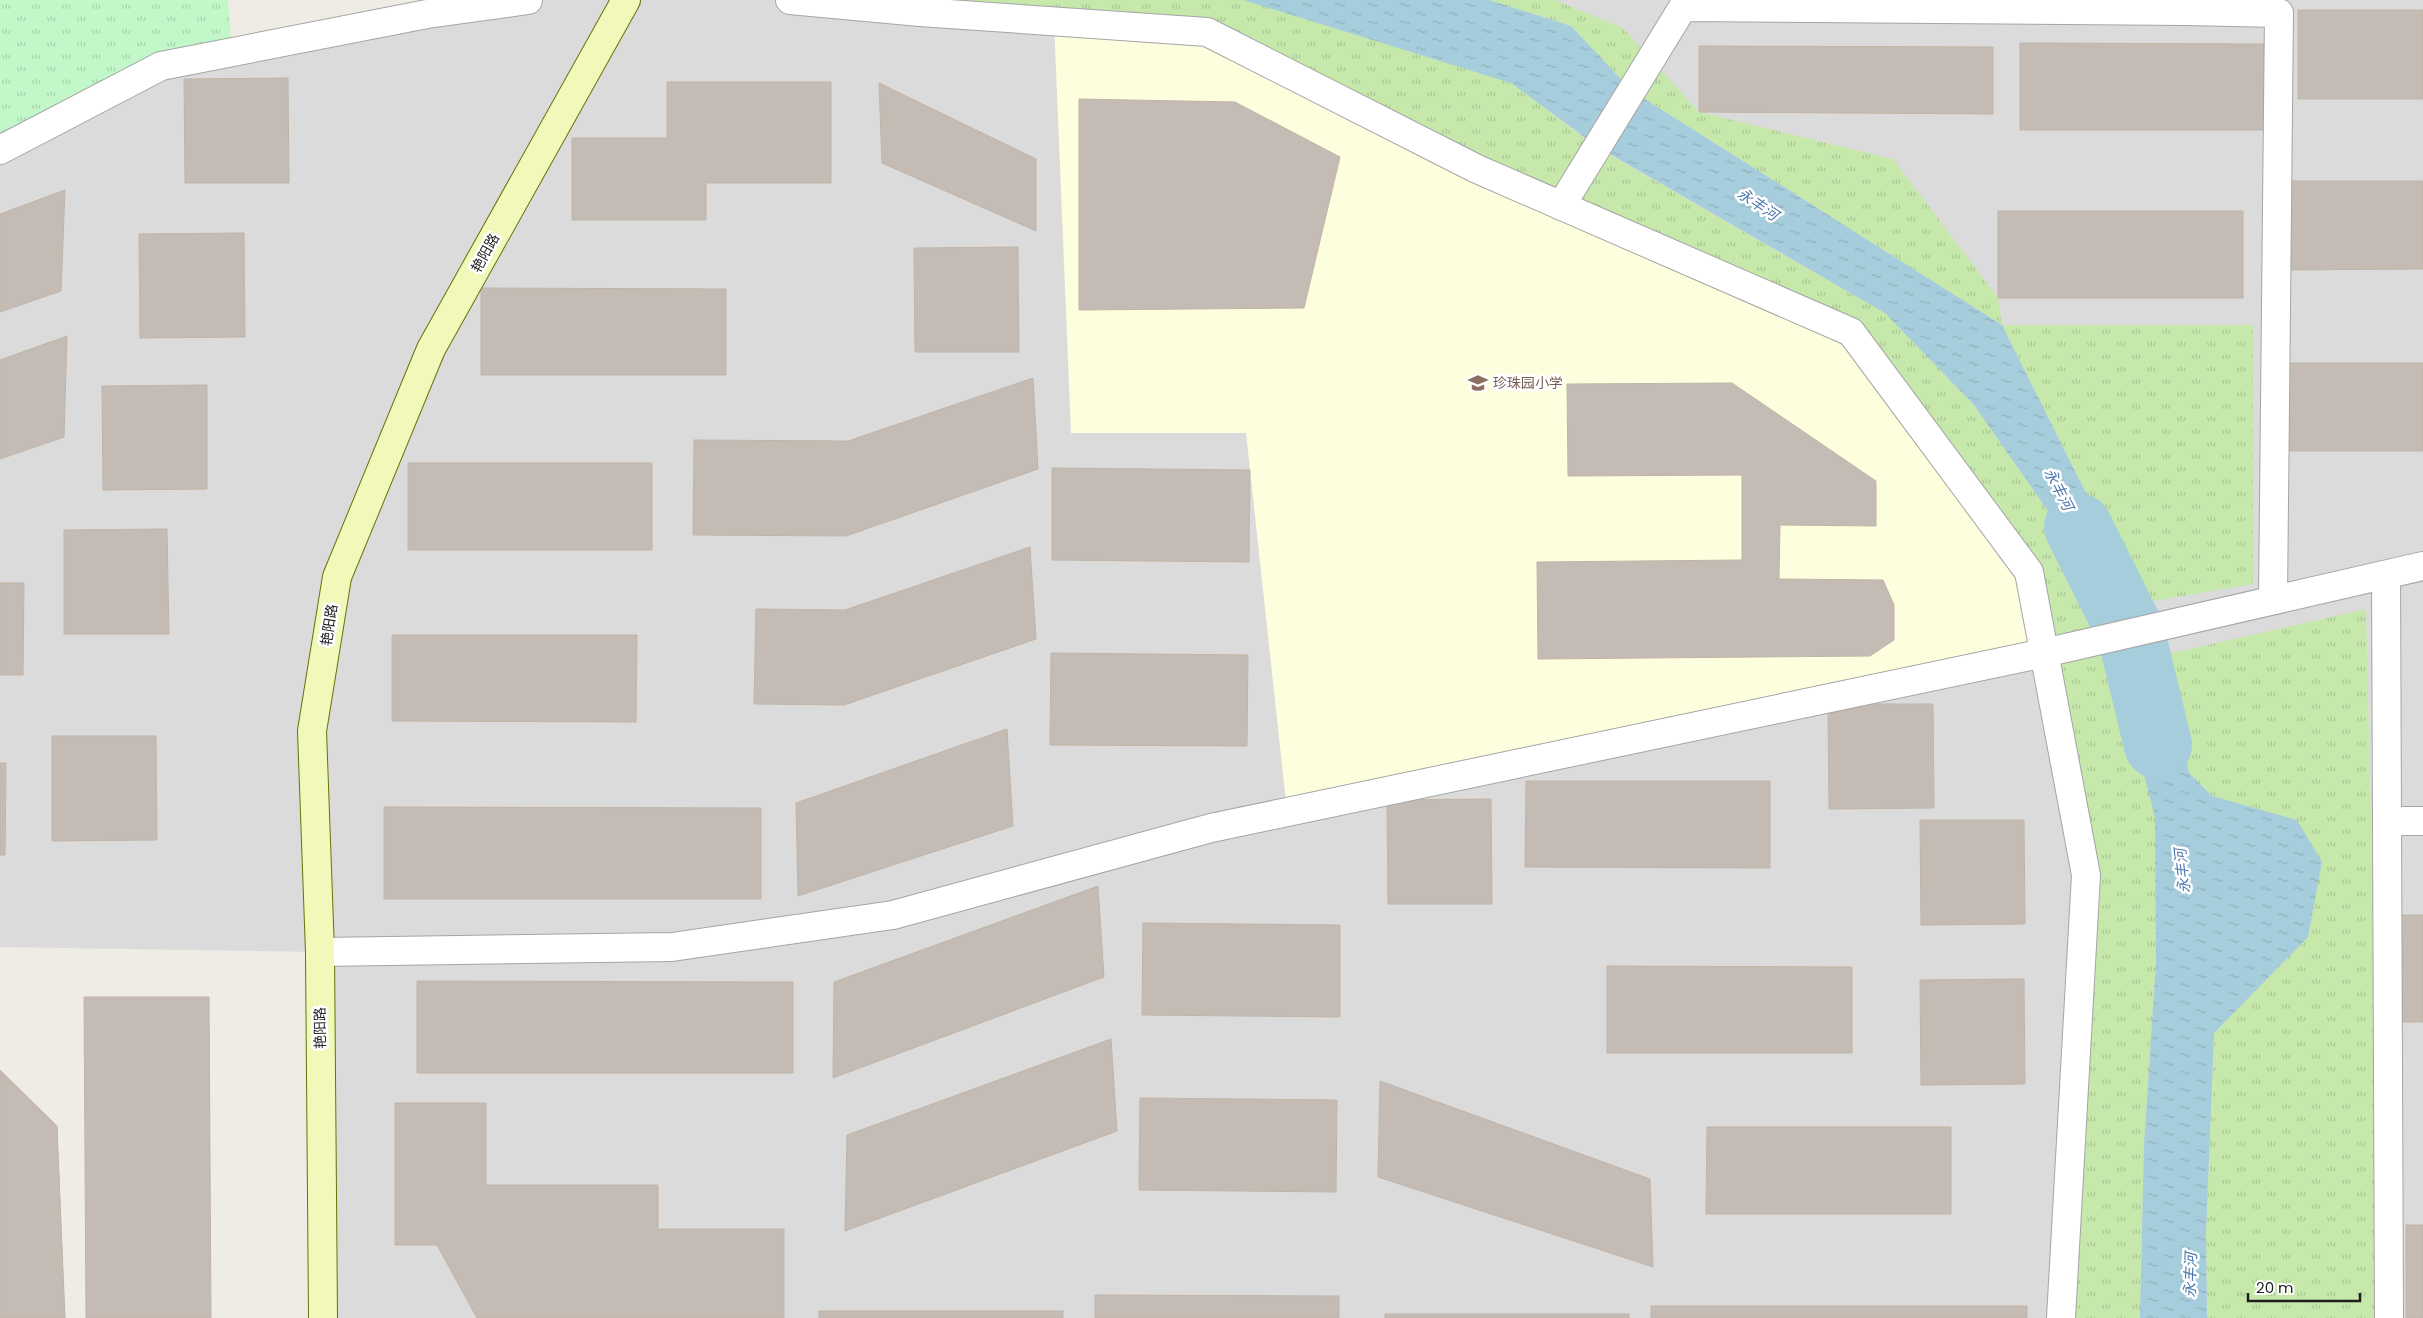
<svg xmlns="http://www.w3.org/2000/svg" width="2423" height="1318" font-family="Poppins,'Noto Sans SC',sans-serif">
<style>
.residential{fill:#dcdbdb}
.education{fill:#fdfede}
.grass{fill:url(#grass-tufts)}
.park{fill:url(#park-tufts)}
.water{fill:url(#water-ripples)}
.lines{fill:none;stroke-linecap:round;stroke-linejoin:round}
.river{stroke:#a6cddc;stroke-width:68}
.building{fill:#c4bcb4;stroke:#c1b4a7}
.street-casing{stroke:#a5a5a5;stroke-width:30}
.secondary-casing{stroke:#637407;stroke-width:30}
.street{stroke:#fff;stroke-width:28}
.secondary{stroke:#f2f8b9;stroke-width:28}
.labels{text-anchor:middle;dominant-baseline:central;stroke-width:5;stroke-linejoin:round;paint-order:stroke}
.street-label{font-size:14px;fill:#1e1e1e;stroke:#fff}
.education-label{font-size:14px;fill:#785e54;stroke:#fff;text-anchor:start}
.water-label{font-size:15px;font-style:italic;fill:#4c78ad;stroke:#fff}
</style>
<defs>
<pattern id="grass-tufts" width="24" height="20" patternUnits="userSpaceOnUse" patternTransform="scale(1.25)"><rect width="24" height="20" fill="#c6e8ab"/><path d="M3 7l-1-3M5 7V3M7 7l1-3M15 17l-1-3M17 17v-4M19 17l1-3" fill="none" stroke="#aac793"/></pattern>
<pattern id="park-tufts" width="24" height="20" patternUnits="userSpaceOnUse" patternTransform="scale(1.25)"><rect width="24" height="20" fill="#c2f8c9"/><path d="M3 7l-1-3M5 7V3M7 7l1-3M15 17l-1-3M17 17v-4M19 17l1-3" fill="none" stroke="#a6d4ac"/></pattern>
<pattern id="water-ripples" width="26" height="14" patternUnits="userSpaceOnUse" patternTransform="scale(1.25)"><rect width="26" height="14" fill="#a6cddc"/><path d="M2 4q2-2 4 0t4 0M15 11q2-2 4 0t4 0" fill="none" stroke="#8eb0bc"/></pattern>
</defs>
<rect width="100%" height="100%" fill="#efece5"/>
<path class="residential" d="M 528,0 L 2423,0 L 2423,1318 L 322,1318 L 320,952 L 0,947 L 0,143 L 161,66 Z"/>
<path class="education" d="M 1054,21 L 1207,32 L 1851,332 L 2029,572 L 2044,653 L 1287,811 L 1246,433 L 1071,433 Z"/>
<g class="grass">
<path d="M 790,0 L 1243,0 L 1264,5 L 1511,83 L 1598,148 L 1885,313 L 1974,405 L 2053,518 L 2090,618 L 2113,656 L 2155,816 L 2156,963 L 2144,1145 L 2140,1318 L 2061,1318 L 2086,875 L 2029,572 L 1847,330 L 1207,32 Z"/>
<path d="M 1489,0 L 1555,0 L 1623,28 L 1699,112 L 1893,159 L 1998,298 L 2002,325 L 2253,325 L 2253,584 L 2141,603 L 2002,325 L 1632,91 L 1571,26 Z"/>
<path d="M 2366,609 L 2383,1318 L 2207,1318 L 2206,1232 L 2214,1033 L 2308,937 L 2297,820 L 2212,796 L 2189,773 L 2168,654 Z"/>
</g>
<path class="park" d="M 0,0 L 228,0 L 232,52 L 141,77 L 0,148 Z"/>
<g class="water">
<path d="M 1243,0 L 1489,0 L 1571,26 L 1632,91 L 2002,325 L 2141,603 L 2090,618 L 2053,518 L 1974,405 L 1885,313 L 1598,147 L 1511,83 Z"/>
<path d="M 2168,654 L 2189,773 L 2212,796 L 2297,820 L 2322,862 L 2308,937 L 2214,1033 L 2206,1232 L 2207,1318 L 2140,1318 L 2144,1145 L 2156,963 L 2155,817 L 2113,656 Z"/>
</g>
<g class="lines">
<path class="river" d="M 2078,527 L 2131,633 L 2158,745"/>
</g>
<g class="building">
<rect x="2298" y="10" width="125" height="89"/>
<path d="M 2020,43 L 2264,44 L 2264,130 L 2020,130 Z"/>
<path d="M 1699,46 L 1993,47 L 1993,114 L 1699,112 Z"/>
<path d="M 288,78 L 289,183 L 185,183 L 184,79 Z"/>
<path d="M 667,82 L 831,82 L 831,183 L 706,183 L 706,220 L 572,220 L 572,138 L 667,138 Z"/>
<path d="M 879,83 L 1036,159 L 1036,231 L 882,163 Z"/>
<path d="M 1079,99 L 1235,102 L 1340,157 L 1304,308 L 1079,310 Z"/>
<path d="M 2279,181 L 2423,181 L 2423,269 L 2279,270 Z"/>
<path d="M 65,190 L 61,291 L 0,312 L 0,214 Z"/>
<rect x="1998" y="211" width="245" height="87"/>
<path d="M 244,233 L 245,337 L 140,338 L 139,234 Z"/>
<path d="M 1018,247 L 1019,352 L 915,352 L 914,248 Z"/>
<path d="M 481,288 L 726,289 L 726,375 L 481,375 Z"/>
<path d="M 67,336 L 64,437 L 0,459 L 0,360 Z"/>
<rect x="2278" y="363" width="145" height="88"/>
<path d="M 1033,378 L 1038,469 L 846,536 L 693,535 L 694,440 L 848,441 Z"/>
<path d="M 1732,383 L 1876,481 L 1876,526 L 1780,525 L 1779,579 L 1883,580 L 1894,605 L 1894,640 L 1870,656 L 1538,659 L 1537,562 L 1742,560 L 1742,475 L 1568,476 L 1567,384 Z"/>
<path d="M 207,385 L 207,489 L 103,490 L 102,386 Z"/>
<rect x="408" y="463" width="244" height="87"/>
<path d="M 1052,468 L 1250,470 L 1249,562 L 1052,560 Z"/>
<path d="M 167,529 L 169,634 L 64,634 L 64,530 Z"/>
<path d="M 1030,547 L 1036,639 L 844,705 L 754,704 L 756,609 L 845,610 Z"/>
<path d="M 0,583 L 24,583 L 23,675 L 0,675 Z"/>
<path d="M 392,635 L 637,635 L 636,722 L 392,721 Z"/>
<path d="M 1051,653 L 1248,655 L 1247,746 L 1050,745 Z"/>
<path d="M 1828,704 L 1933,704 L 1934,808 L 1829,809 Z"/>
<path d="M 1007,729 L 1013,826 L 798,896 L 796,803 Z"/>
<path d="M 52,736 L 156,736 L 157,840 L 52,841 Z"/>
<path d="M 0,763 L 6,763 L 5,855 L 0,855 Z"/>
<path d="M 1526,781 L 1770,781 L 1770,868 L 1525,867 Z"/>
<path d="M 1491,799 L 1492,904 L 1388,904 L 1387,800 Z"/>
<path d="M 384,807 L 761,808 L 761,899 L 384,899 Z"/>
<path d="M 1920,820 L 2024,820 L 2025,924 L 1921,925 Z"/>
<path d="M 1098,886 L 1104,977 L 833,1078 L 834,982 Z"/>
<rect x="2401" y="915" width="22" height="107"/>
<path d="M 1143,923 L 1340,925 L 1340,1017 L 1142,1015 Z"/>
<path d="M 1607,966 L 1852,967 L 1852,1053 L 1607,1053 Z"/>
<path d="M 2024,979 L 2025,1084 L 1921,1085 L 1920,980 Z"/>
<path d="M 417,981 L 793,982 L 793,1073 L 417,1073 Z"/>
<path d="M 84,997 L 209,997 L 211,1318 L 86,1318 Z"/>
<path d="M 1111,1039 L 1117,1131 L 845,1231 L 847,1135 Z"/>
<path d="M 0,1070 L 57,1126 L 65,1318 L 0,1318 Z"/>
<path d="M 1380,1081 L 1650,1179 L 1653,1267 L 1378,1177 Z"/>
<path d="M 1140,1098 L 1337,1100 L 1336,1192 L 1139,1190 Z"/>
<path d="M 395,1103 L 486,1103 L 486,1185 L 658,1185 L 658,1229 L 784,1229 L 784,1318 L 477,1318 L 437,1245 L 395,1245 Z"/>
<path d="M 1707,1127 L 1951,1127 L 1951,1214 L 1706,1214 Z"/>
<rect x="2406" y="1225" width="17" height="93"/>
<path d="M 1095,1295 L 1339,1296 L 1339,1318 L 1095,1318 Z"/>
<rect x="1651" y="1306" width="376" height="12"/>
<rect x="819" y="1311" width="244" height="7"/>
<rect x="1385" y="1314" width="244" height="4"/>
</g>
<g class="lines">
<defs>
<g id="street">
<path d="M 790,0 L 920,12 L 1207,32 L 1477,169 L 1851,332 L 2029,572 L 2086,875 L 2061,1318"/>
<path d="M 2186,11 L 2279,13 L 2273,600"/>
<path d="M 0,150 L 161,66 L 427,14 L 528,0"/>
<path d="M 1561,206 L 1683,7 L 2186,11 L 2186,0"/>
<path d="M 2386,575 L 2389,1318"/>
<path d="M 2387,821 L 2423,821"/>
<path d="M 320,952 L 672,947 L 893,915 L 1211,828 L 2044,653 L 2423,566"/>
</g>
<path id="secondary" d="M 323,1318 L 320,952 L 312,731 L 337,577 L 431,349 L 626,0"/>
</defs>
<use href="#street" class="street-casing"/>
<use href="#secondary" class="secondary-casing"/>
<use href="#street" class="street"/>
<use href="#secondary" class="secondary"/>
</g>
<defs>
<symbol id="school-bare" viewBox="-9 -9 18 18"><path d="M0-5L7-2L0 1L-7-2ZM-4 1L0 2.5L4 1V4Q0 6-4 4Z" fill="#8d6e63" stroke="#fff" stroke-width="2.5" paint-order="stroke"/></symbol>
</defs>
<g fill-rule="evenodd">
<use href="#school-bare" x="1464" y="369" width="28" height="28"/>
</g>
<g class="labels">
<g class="street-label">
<text transform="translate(485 253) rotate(-61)">艳阳路</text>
<text transform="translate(329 625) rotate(-81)">艳阳路</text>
<text transform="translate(320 1028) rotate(-91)">艳阳路</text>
</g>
<g class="education-label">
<text x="1493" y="383">珍珠园小学</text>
</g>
<g class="water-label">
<text transform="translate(1758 204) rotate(34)">永丰河</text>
<text transform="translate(2059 489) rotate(63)">永丰河</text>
<text transform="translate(2182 871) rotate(-96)">永丰河</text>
<text transform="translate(2190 1275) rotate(-88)">永丰河</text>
</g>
</g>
<path d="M2248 1293v8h112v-8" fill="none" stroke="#1e1e1e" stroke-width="2.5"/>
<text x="2256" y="1293" font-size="15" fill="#1e1e1e" stroke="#ffffff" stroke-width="4" paint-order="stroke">20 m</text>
</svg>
